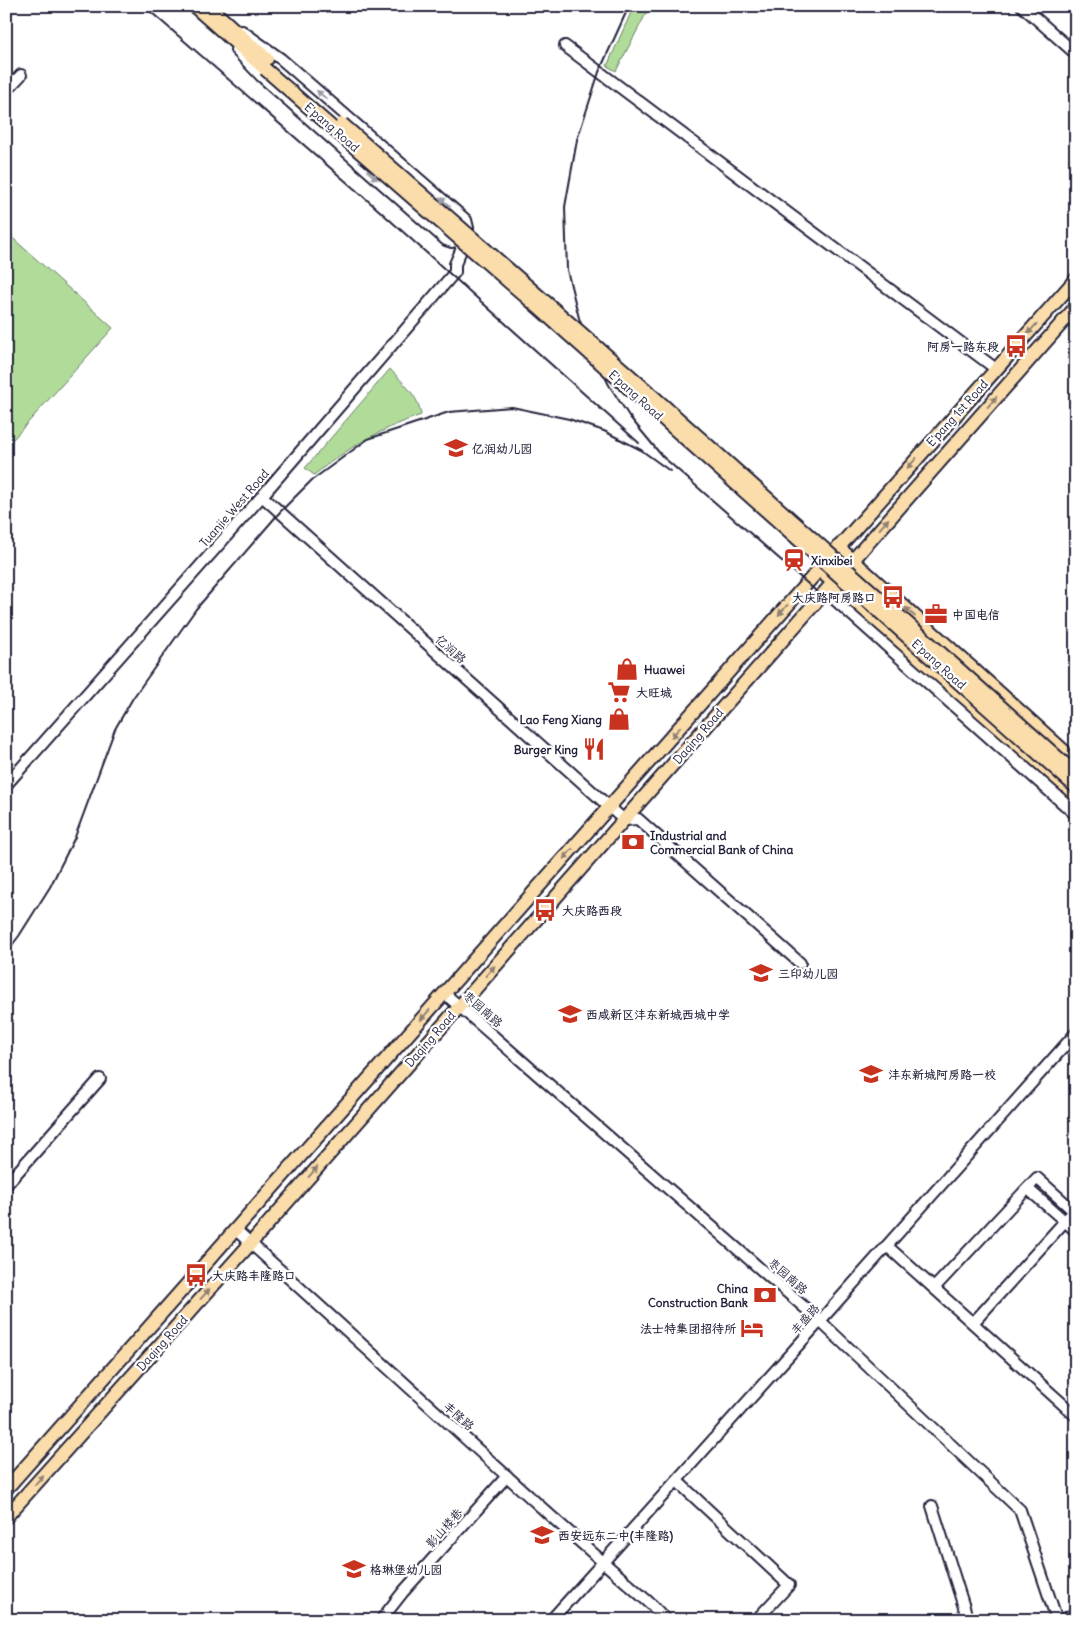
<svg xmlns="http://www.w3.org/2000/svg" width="1082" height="1626" font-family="Delius,'LXGW WenKai TC',sans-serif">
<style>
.green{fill:#b0db99;stroke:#697e6a}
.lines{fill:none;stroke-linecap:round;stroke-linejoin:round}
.minor-casing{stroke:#22223b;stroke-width:14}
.major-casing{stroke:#22223b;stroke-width:16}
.minor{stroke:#fff;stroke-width:10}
.major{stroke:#fbddab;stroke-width:12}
.rail{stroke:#22223b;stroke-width:2}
.major-bridge-casing{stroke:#22223b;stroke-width:16;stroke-linecap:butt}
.major-bridge{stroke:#fbddab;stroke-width:12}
.oneway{fill:#9c9ca7}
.oneway2{fill:#8e8073}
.labels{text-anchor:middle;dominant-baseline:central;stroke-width:4.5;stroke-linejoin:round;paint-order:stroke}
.street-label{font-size:12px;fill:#22223b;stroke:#fff}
.poi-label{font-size:12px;font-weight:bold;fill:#22223b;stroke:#fff;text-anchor:start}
</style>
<rect width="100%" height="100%" fill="#fff"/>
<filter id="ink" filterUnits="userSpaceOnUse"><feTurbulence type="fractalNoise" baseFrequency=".02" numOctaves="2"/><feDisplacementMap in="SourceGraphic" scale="10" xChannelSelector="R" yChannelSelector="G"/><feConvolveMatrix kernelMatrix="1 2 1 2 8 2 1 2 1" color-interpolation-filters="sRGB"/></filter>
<g filter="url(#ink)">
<g class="green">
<path d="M 634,6 L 650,6 L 616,71 L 607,66 Z"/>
<path d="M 6,232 L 113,328 L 6,447 Z"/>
<path d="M 390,369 C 403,383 419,396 421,415 C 381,429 347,448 314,475 L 305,468 Z"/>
</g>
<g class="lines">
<defs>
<g id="minor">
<path d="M 1022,6 L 1076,54"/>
<path d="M 565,46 L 996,369"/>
<path d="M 236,50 L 261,76 L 446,240 L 452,242 L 463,237 L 468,228 L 466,220 L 281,59 L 242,31"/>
<path d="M 6,91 L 21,75"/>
<path d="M 262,496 L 624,820 L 638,819 L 800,963"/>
<path d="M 6,785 L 262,496 L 455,272 L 455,264 L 462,248 L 457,239"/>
<path d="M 444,993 L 820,1321 L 1020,1510 L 1057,1620"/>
<path d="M 6,1185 L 100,1079"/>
<path d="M 1028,1189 L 1076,1231"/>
<path d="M 236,1230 L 553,1518 L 652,1605 L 666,1620"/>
<path d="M 887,1246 L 1076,1416"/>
<path d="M 934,1288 L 1037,1178 L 1076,1213"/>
<path d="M 973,1323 L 1074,1211"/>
<path d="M 677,1481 L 789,1585 L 760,1616 L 762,1620"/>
<path d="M 932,1506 L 968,1620"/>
<path d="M 6,1619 L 7,1620"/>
<path d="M 381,1620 L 403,1592 L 507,1476"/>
<path d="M 551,1620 L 820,1321 L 1076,1033"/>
<path d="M 1063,1620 L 1076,1613"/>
</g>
<g id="major">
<path d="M 194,6 L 265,69"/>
<path d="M 208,6 L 267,59"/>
<path d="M 838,547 L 1076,762"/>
<path d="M 826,576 L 1076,795"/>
<path d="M 6,1489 L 1076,279"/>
<path d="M 6,1517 L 251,1243 L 1076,307"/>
</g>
</defs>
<use href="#minor" class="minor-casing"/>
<use href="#major" class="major-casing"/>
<use href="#minor" class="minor"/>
<use href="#major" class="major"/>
<g class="rail">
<path d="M 144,6 L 373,205 L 639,443"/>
<path d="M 629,6 L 599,72 L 577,140 L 565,207 L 567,270 L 579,318 L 589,345 L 609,385 L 629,416 L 662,456 L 807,583 L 1076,823"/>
<path d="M 6,953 L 19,936 L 50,887 L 75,837 L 115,729 L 133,698 L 196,609 L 280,512 L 312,480 L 368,439 L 449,412 L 512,407 L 569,419 L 604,431 L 641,450 L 670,471"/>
</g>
<defs>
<g id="major-bridge">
<path d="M 265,69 L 539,308 L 1076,787"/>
<path d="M 342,124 L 637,382 L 1076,774"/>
</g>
</defs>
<use href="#major-bridge" class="major-bridge-casing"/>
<use href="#major-bridge" class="major-bridge"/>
</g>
<defs><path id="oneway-solid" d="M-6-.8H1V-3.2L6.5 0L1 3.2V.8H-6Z" transform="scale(1.25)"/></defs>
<g class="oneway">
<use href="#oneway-solid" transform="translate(322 95) rotate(-139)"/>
<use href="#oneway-solid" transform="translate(372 175) rotate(42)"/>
<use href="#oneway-solid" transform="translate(445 202) rotate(-139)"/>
</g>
<g class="oneway2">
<use href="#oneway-solid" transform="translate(1032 329) rotate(132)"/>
<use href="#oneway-solid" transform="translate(992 402) rotate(-49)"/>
<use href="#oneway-solid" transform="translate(912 463) rotate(132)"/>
<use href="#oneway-solid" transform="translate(884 524) rotate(-49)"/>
<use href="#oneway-solid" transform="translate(783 610) rotate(131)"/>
<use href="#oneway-solid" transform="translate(910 612) rotate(-138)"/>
<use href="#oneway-solid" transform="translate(676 732) rotate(131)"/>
<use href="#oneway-solid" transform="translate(568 854) rotate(132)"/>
<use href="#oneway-solid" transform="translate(490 971) rotate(-48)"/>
<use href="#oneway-solid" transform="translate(425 1015) rotate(131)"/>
<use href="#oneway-solid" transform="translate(313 1172) rotate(-49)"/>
<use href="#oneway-solid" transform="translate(205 1294) rotate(-48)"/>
<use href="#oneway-solid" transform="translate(39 1480) rotate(-48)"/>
</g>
</g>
<defs>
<symbol id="bus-bare" viewBox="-9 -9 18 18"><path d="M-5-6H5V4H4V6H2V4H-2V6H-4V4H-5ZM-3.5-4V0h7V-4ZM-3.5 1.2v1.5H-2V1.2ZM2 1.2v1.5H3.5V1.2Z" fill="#c8321e" stroke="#fff" stroke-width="2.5" paint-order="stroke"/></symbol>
<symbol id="school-bare" viewBox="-9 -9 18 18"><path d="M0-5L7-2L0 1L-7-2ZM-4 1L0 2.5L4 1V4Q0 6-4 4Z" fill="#c8321e" stroke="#fff" stroke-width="2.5" paint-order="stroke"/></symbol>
<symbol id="station-bare" viewBox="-9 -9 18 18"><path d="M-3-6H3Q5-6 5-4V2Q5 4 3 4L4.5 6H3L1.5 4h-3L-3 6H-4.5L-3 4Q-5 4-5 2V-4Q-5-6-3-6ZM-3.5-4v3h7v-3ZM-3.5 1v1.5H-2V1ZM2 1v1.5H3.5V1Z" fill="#c8321e" stroke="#fff" stroke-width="2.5" paint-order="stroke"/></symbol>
<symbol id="office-bare" viewBox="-9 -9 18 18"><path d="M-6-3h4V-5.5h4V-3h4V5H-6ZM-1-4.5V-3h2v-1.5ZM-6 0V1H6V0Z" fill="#c8321e" stroke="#fff" stroke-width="2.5" paint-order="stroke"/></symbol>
<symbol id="shop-bare" viewBox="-9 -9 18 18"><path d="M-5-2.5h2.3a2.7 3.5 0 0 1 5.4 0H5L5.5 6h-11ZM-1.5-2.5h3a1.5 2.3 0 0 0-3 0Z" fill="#c8321e" stroke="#fff" stroke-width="2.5" paint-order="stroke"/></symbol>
<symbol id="supermarket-bare" viewBox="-9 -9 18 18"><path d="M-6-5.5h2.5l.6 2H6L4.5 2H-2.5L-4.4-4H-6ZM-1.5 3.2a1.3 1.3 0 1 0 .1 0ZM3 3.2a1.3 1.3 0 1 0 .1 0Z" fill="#c8321e" stroke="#fff" stroke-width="2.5" paint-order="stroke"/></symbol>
<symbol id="restaurant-bare" viewBox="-9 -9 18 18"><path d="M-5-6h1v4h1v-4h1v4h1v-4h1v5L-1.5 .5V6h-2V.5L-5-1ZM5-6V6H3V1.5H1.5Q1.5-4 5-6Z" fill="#c8321e" stroke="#fff" stroke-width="2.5" paint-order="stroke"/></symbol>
<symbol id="bank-bare" viewBox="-9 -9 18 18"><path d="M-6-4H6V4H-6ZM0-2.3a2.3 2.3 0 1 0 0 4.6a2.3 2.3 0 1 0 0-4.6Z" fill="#c8321e" stroke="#fff" stroke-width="2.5" paint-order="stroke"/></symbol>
<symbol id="hotel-bare" viewBox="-9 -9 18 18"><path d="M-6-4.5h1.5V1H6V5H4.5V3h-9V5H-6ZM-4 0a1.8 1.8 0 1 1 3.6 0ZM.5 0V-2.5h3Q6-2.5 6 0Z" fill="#c8321e" stroke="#fff" stroke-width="2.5" paint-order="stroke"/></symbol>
</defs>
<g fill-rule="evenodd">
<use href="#bus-bare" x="1000" y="330" width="32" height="32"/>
<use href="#school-bare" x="440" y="432" width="32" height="32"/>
<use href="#station-bare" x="778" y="544" width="32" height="32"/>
<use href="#bus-bare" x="877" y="581" width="32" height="32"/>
<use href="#office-bare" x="920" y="598" width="32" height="32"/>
<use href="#shop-bare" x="611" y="653" width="32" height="32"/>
<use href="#supermarket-bare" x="603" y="676" width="32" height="32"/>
<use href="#shop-bare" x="603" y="703" width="32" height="32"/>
<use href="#restaurant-bare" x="578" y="733" width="32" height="32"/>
<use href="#bank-bare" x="617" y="826" width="32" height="32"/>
<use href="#bus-bare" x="529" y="894" width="32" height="32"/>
<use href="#school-bare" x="745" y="957" width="32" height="32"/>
<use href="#school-bare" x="554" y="998" width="32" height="32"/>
<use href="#school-bare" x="855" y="1058" width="32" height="32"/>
<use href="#bus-bare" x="180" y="1259" width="32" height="32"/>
<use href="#bank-bare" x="749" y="1279" width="32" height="32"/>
<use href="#hotel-bare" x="736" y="1312" width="32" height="32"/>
<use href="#school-bare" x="526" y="1519" width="32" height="32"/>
<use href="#school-bare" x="338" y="1553" width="32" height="32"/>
</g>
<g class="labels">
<g class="street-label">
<text transform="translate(332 127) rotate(41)">E'pang Road</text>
<text transform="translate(636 395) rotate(42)">E'pang Road</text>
<text transform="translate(957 413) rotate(-48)">E'pang 1st Road</text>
<text transform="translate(234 508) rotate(-49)">Tuanjie West Road</text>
<text transform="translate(451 649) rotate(42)">亿润路</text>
<text transform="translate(939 664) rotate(42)">E'pang Road</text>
<text transform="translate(698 736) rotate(-49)">Daqing Road</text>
<text transform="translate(483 1009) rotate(41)">枣园南路</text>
<text transform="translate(430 1039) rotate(-49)">Daqing Road</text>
<text transform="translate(788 1276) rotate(41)">枣园南路</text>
<text transform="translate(805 1319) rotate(-48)">丰盛路</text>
<text transform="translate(162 1343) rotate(-48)">Daqing Road</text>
<text transform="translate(459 1416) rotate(42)">丰隆路</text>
<text transform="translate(444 1528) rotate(-48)">影山楼巷</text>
</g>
<g class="poi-label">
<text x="999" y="346" text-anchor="end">阿房一路东段</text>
<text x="472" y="448">亿润幼儿园</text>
<text x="811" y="560">Xinxibei</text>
<text x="876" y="597" text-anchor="end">大庆路阿房路口</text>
<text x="952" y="614">中国电信</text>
<text x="644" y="669">Huawei</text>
<text x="636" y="692">大旺城</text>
<text x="602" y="719" text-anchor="end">Lao Feng Xiang</text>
<text x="578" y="749" text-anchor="end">Burger King</text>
<text x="650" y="835">Industrial and<tspan x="650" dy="14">Commercial Bank of China</tspan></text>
<text x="562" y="910">大庆路西段</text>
<text x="778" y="973">三印幼儿园</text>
<text x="586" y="1014">西咸新区沣东新城西城中学</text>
<text x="888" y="1074">沣东新城阿房路一校</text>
<text x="212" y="1275">大庆路丰隆路口</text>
<text x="748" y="1288" text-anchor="end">China<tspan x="748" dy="14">Construction Bank</tspan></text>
<text x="736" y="1328" text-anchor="end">法士特集团招待所</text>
<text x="558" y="1535">西安远东二中(丰隆路)</text>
<text x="370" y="1569">格琳堡幼儿园</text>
</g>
</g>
<rect width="1082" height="1626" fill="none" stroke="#fff" stroke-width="25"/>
<rect x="12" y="12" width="1057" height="1601" fill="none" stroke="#22223b" stroke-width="2" filter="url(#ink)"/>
</svg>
